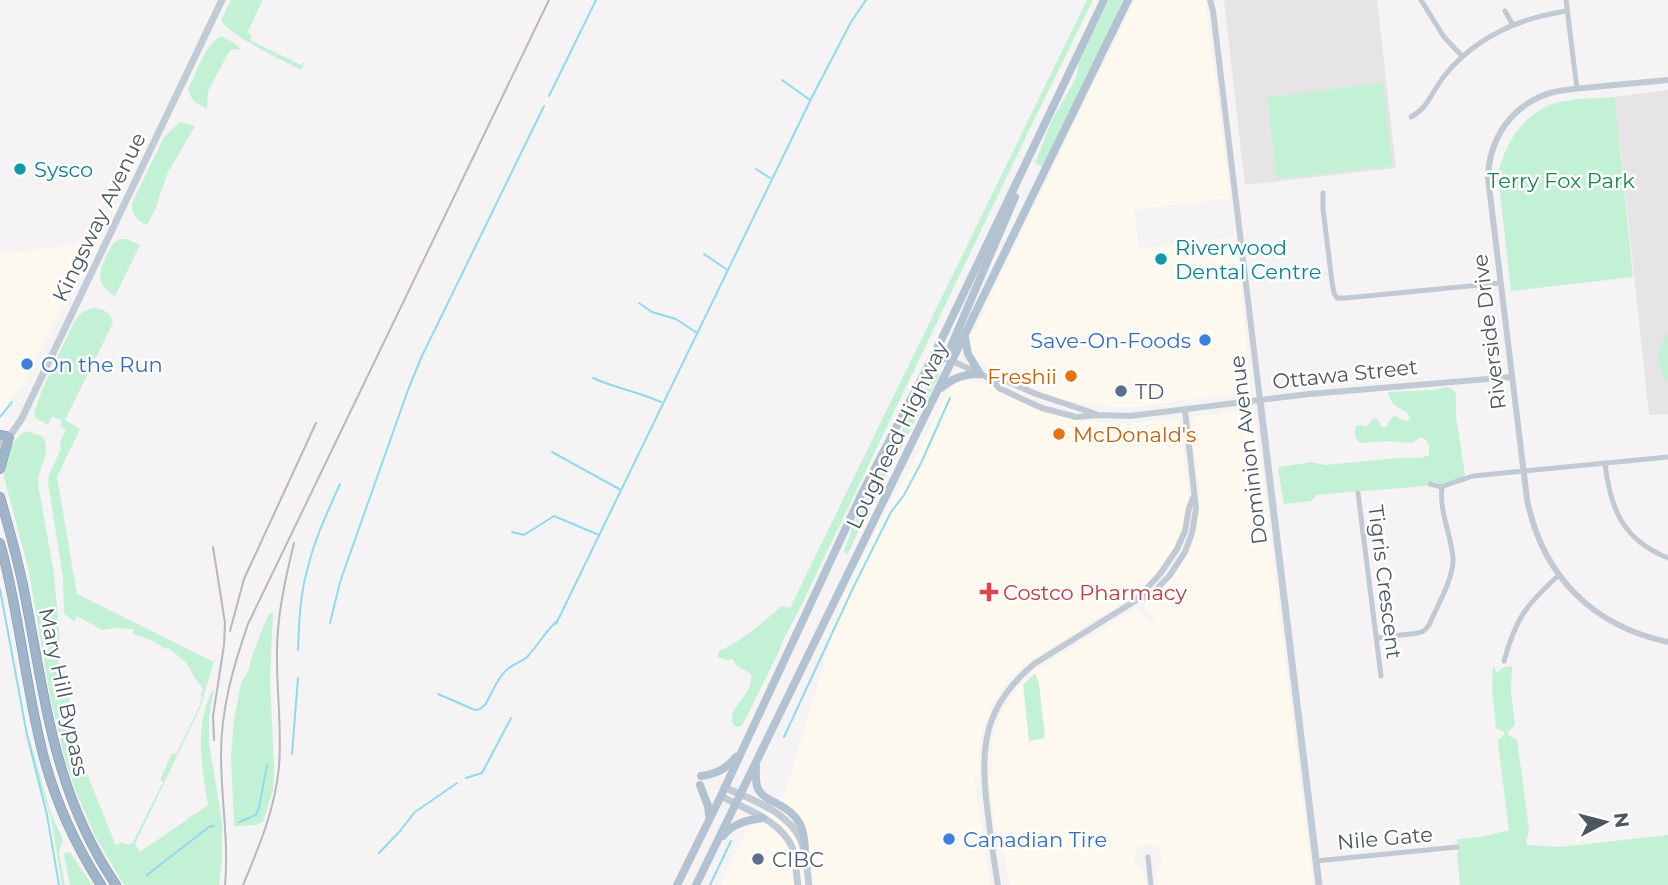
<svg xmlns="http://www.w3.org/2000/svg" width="1668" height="885" font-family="Montserrat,sans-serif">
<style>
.commercial{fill:#fdf9ef}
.education{fill:#e6e4e5}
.green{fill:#c3f1d5}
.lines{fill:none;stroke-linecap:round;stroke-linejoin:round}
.stream{stroke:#90daee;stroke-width:2}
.trunk-casing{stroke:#7690ad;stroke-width:10}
.minor{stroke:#c1cad2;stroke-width:5}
.tertiary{stroke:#c1cad2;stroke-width:6}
.secondary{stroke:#c1cbd6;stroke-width:7}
.primary{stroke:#b3c2d1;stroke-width:8}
.trunk{stroke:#9fb4c9;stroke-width:9}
.rail{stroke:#b5b8bd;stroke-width:2}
.culture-dot{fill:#0f9aa8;stroke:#fff;stroke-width:2.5}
.shop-dot{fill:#3f7fe0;stroke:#fff;stroke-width:2.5}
.food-dot{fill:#e8710a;stroke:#fff;stroke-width:2.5}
.service-dot{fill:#5c6f8a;stroke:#fff;stroke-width:2.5}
.health-dot{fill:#e0444e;stroke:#fff;stroke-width:2.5}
.labels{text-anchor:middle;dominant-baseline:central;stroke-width:5;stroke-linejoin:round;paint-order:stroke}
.culture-label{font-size:21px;fill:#0d838f;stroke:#fff;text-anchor:start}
.park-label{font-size:21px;fill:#17864f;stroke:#fff}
.street-label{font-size:21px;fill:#4a5661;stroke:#fff}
.shop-label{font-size:21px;fill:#366cbe;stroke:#fff;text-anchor:start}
.food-label{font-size:21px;fill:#c56008;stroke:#fff;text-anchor:end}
.service-label{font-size:21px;fill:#4e5e75;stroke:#fff;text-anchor:start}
.health-label{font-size:21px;fill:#be3a42;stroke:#fff;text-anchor:start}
</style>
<rect width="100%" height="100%" fill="#f5f3f3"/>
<g class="commercial">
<path d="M 1135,0 L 1205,0 L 1230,198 L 1134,210 L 1139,249 L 1235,237 L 1251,384 L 1249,389 L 1242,393 L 1133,407 L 1110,407 L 1075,402 L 1055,397 L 1003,374 L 975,359 L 972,354 L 969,346 L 970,339 Z"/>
<path d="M 80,244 L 93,251 L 66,298 L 25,380 L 2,412 L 0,412 L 0,254 Z"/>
<path d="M 961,381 L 970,381 L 983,383 L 1034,407 L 1079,420 L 1117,424 L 1172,419 L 1179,421 L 1181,424 L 1188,498 L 1184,526 L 1176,548 L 1159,573 L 1142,589 L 1023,665 L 1008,681 L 997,696 L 989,712 L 982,733 L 979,751 L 980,776 L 974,778 L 990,885 L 721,885 L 748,828 L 784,797 L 843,598 L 888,507 L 909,471 L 951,386 Z"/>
<path d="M 1246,410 L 1252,412 L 1255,417 L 1313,885 L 1157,885 L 1156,872 L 1162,861 L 1162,856 L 1157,846 L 1147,844 L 1139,847 L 1134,856 L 1136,864 L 1145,876 L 1146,885 L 1010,885 L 1005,859 L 994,822 L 989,777 L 991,772 L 992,742 L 996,728 L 1003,710 L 1018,687 L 1036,670 L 1133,610 L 1139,611 L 1150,624 L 1155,620 L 1145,607 L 1145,602 L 1165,584 L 1196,526 L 1197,519 L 1200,492 L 1192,424 L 1193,418 L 1198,416 Z"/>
</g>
<g class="education">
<path d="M 1224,0 L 1377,0 L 1396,168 L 1245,185 Z"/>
<path d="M 1668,90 L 1668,414 L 1649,415 L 1615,97 Z"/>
</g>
<g class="green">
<path d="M 231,0 L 263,0 L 247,33 L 252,35 L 250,40 L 301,65 L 305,61 L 301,70 C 284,61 229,36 221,20 Z"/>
<path d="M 1087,0 L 1093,0 L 1033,122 L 799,610 L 782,642 L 780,649 L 743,724 L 740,727 L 734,726 C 724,707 754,697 751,674 L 736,665 L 733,659 L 726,660 L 717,657 L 719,651 C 736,645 768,619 781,606 L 790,608 Z"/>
<path d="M 1109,0 L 1122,0 L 1118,12 L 1043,167 L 1035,163 L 1052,120 L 1076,78 L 1079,61 Z"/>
<path d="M 221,36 L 233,42 L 241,49 L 230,50 L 208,91 L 207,109 C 197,104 191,101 188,89 C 196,74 206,43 221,36 Z"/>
<path d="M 1383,83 L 1393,166 L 1277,179 L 1267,97 Z"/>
<path d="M 1615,97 L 1633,277 L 1511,291 L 1498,174 C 1506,141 1525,111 1559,102 C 1577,98 1597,98 1615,97 Z"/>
<path d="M 180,122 L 195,126 L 167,174 L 155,210 L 147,225 C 137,220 131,215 132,203 L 164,137 Z"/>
<path d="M 120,239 L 127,239 L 140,245 L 115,296 C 96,285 98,274 106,257 C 110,249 112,243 120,239 Z"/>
<path d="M 92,308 C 103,308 110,312 113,323 L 65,420 L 80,429 L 57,477 L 77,594 L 214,662 L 200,708 L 135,844 L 140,852 L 208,805 C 202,766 193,724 214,688 L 209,718 L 209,743 L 222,821 L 222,861 L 219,885 L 124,885 L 94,834 L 75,789 L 66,763 L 51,701 L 29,572 L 4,477 C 5,460 10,438 27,431 L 43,437 C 52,452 38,467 38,484 L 54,574 L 60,641 L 55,643 L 56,650 L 62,650 L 57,652 L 58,659 L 63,659 L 58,661 L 60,668 L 64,667 L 60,669 L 61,677 L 67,676 L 62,678 L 63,686 L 68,685 L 71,708 C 64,718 69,727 73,738 L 115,844 L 118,845 L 121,842 L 124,844 L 131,844 L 133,842 L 163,782 L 160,780 L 172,753 L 176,754 L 200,705 L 202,696 L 200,695 L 203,689 L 195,678 L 186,662 L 168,648 L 165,649 L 151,640 L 133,634 L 133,629 L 115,628 L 102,630 L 77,616 L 74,621 L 64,614 L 63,577 L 48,482 L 49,475 L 61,449 L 60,441 L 66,430 L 60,426 L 62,420 L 52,417 L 48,425 L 36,418 L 34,413 L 42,390 L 74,322 L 82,312 Z"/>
<path d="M 1668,333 L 1668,383 C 1656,367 1657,349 1668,333 Z"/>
<path d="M 937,373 L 940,374 L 876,495 L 847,555 L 844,552 L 852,528 L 873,483 L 926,386 Z"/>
<path d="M 1446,387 L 1453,389 L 1456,394 L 1456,416 L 1465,475 L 1464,477 L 1440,484 C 1434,481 1431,480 1426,486 L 1326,494 L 1317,495 L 1311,501 L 1284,504 L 1278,470 L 1279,467 L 1312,462 L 1325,465 L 1397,458 L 1421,458 L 1429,455 L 1429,445 L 1425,439 L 1420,438 L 1411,443 L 1386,441 L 1361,443 C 1354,439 1354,433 1356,426 L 1361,425 L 1366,427 L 1373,419 L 1376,418 L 1382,427 L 1386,427 L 1391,418 L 1395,416 L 1406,421 L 1411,418 C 1404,406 1391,410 1388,392 L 1433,390 Z"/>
<path d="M 273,612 L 270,680 L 274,766 L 273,790 L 263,822 L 255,825 L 234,826 L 231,756 L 234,720 L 241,683 L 249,670 L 251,659 L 265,622 L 269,614 Z"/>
<path d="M 1493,665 L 1497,673 L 1502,668 L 1511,666 L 1512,667 L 1511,691 L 1515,725 L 1508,732 L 1508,735 L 1517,739 L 1529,829 L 1526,842 L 1527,845 L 1560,847 L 1668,835 L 1668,885 L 1460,885 L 1457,853 L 1458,852 L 1457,839 L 1481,837 L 1509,830 L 1498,743 L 1498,740 L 1504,735 L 1504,732 L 1496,728 L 1492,688 Z"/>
<path d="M 1035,673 L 1039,683 L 1045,738 L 1029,741 L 1023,685 Z"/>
<path d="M 29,740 L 30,740 L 51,814 L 63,840 L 59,853 L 65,885 L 62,885 L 51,819 L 33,761 Z"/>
<path d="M 70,852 L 71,854 L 92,885 L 70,885 L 64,855 L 64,853 Z"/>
</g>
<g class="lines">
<g class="stream">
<path d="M 782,80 L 810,100"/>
<path d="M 549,96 L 596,0"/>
<path d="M 756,169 L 770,178"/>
<path d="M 704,254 L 726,269"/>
<path d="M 639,303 L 652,312 L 676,319 L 697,333"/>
<path d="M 593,378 C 615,388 639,392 661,402"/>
<path d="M 0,417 L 12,402"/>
<path d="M 552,452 L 621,490"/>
<path d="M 512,532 L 524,535 L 554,516 L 599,535"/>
<path d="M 0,589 L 27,735 L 47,815 L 59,885"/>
<path d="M 330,623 L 340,582 L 408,390 L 421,358 L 544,106"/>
<path d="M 556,624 L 812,97 L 851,22 L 866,0"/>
<path d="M 298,650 C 299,622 300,594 308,567 C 315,538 328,511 340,484"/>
<path d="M 438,694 L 475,710 L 480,709 L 485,705 C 492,693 498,676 509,668 C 515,663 522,662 528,656 C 538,645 545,632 556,622"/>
<path d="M 784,737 L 854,586 L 891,512 L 904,495 L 921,463 L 950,398"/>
<path d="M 292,754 L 298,678"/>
<path d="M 466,778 L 482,773 L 511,718"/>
<path d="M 239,822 L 256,815 L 259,808 L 267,765"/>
<path d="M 379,853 L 400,831 L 415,812 L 457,783"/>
<path d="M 147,875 L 209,827 L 214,826"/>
<path d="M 710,885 L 731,841"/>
</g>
<defs>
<g id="trunk">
<path d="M 0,435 L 9,437 L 0,469"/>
<path d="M 0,497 C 10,532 20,566 26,601 C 46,704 55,795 116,885"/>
<path d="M 0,543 C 20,614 25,687 44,758 C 56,803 76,846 101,885"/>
</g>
</defs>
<use href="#trunk" class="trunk-casing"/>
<g class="minor">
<path d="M 1421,0 L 1444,37 L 1462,56"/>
<path d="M 1566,0 L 1577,89"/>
<path d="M 1505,11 L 1513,25"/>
<path d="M 1411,117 C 1429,107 1432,91 1445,75 C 1476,37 1519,18 1567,11"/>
<path d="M 1323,193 L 1323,209 L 1332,282 L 1334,293 L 1337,298 L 1346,298 L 1500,283"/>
<path d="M 1605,463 C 1610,509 1623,540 1668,558"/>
<path d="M 1430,484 L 1442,487 C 1447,484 1467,478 1473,476 L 1668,457"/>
<path d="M 1358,493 L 1381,676"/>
<path d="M 1377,638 L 1418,633 L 1424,631 L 1429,625 C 1437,606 1454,578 1453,558 C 1451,534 1439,511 1442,487"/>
<path d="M 1504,661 C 1516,618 1526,605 1559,575"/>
<path d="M 1148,857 L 1151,885"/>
<path d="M 1316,861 L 1457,847"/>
</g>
<g class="tertiary">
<path d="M 1210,0 L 1213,11 L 1260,400"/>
<path d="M 1668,80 C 1647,82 1625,84 1604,86 C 1586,88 1567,88 1550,93 C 1512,105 1489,138 1488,178 L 1527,499 C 1542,575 1592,626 1668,642"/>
<path d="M 935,353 L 991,379 L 999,388 L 1022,399 L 1042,408 L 1076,417 L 1098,415 L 1130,416 L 1309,394 L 1512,377"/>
<path d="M 991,379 L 1002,379 L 1036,394 L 1096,414"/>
<path d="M 1137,599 L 1160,574 L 1177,549 L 1185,531 L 1189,508 L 1193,498"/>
<path d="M 998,885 C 994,862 991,839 988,815 C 980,751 981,708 1034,664 L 1135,601 L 1151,595 L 1170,575 L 1185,552 L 1192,533 L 1196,509 L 1185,410"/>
</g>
<g class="secondary">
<path d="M 1260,400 L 1319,885"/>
<path d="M 0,444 L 9,437 L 21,420 L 222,0"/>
<path d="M 724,787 C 751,800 789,811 801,841 C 807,854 807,871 809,885"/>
<path d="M 721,796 C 744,809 781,820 792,847 C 796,858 796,873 798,885"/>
</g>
<g class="primary">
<path d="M 965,338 L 968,354 L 980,374"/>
<path d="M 946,358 L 1015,197"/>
<path d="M 941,388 C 953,378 964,374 980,374"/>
<path d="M 756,766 C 756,774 755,782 758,789 C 762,796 769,800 776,803 C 800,815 805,828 805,854"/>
<path d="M 701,776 C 716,774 726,769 736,757"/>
<path d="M 700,785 L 708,806 L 709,815"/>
<path d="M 723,836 C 733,823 748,820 763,818"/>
<path d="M 677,885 L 721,796 L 863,491 L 935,353 L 1104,0"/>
<path d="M 696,885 L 1128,0"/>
</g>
<use href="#trunk" class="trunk"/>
<g class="rail">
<path d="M 213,547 L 225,623 L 224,645 L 213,716 L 214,740"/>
<path d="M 230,631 L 244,579 L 316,423"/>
<path d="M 225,885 C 229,841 221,799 221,755 C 221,709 233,667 248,624 L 549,0"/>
<path d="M 243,885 C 259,847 275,809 279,767 C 282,731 277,695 277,659 C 276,620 285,580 294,543"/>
</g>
</g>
<g class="culture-dot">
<circle cx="20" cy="169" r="7"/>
<circle cx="1161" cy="259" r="7"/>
</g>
<g class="shop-dot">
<circle cx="1205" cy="340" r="7"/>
<circle cx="27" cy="364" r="7"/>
<circle cx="949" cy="839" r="7"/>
</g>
<g class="food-dot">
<circle cx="1071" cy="376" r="7"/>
<circle cx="1059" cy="434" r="7"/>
</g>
<g class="service-dot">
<circle cx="1121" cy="391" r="7"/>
<circle cx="758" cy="859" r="7"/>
</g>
<path class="health-dot" d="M985.5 581.5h7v7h7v7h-7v7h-7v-7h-7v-7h7z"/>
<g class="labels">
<g class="culture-label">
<text x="34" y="169">Sysco</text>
<text x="1175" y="247">Riverwood<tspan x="1175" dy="24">Dental Centre</tspan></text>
</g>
<g class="park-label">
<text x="1561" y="180">Terry Fox Park</text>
</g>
<g class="street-label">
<text transform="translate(99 217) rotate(-64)">Kingsway Avenue</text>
<text transform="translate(1489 332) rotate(-97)">Riverside Drive</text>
<text transform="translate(1345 374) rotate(-6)">Ottawa Street</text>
<text transform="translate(897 435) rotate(-64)">Lougheed Highway</text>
<text transform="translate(1248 450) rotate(-97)">Dominion Avenue</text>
<text transform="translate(1385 582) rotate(83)">Tigris Crescent</text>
<text transform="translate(64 692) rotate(78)">Mary Hill Bypass</text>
<text transform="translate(1385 838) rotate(-5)">Nile Gate</text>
</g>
<g class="shop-label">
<text x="1191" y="340" text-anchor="end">Save-On-Foods</text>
<text x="41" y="364">On the Run</text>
<text x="963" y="839">Canadian Tire</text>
</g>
<g class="food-label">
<text x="1057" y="376">Freshii</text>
<text x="1073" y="434" text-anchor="start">McDonald's</text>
</g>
<g class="service-label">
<text x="1135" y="391">TD</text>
<text x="772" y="859">CIBC</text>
</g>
<g class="health-label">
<text x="1003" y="592">Costco Pharmacy</text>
</g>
</g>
<g transform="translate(1605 822) rotate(83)" stroke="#ffffff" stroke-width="5" paint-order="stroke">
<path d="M0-5L12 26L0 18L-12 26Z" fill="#4a5661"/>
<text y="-10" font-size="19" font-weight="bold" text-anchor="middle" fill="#4a5661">N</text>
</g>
</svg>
